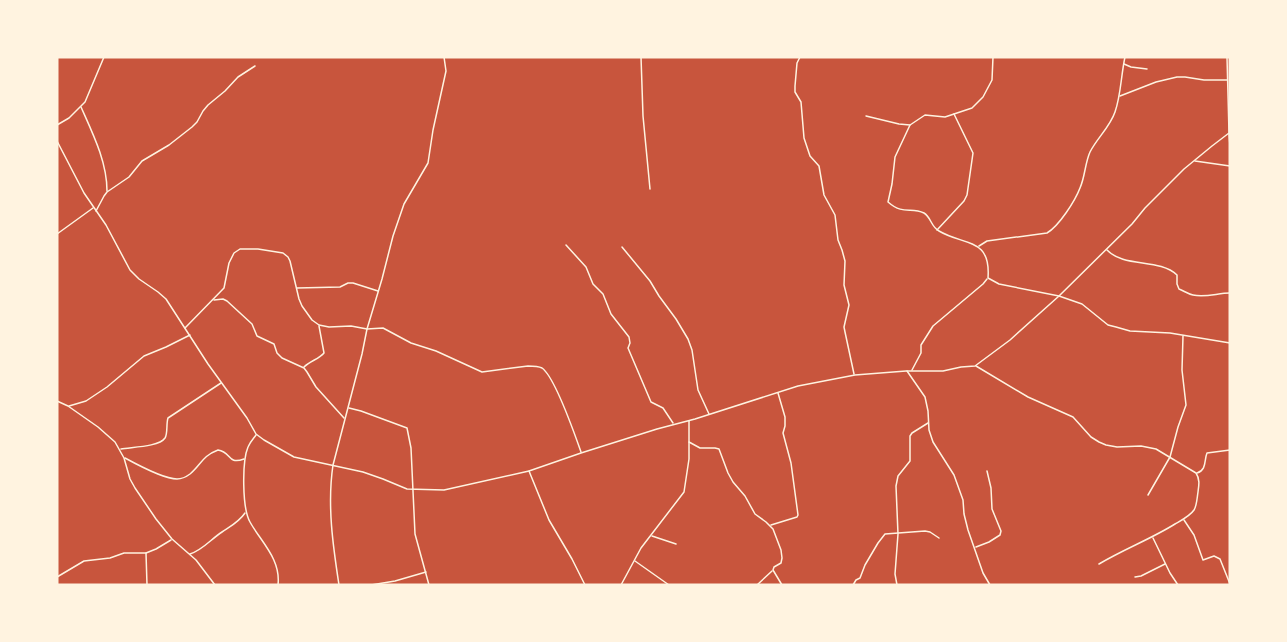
<svg xmlns="http://www.w3.org/2000/svg" width="1287" height="642" font-family="Figtree,sans-serif">
<style>
.lines{fill:none;stroke-linecap:round;stroke-linejoin:round}
.minor{stroke:#fff3e0;stroke-width:1.5}
.tertiary{stroke:#fff3e0;stroke-width:1.5}
</style>
<rect width="100%" height="100%" fill="#c8553d"/>
<g class="lines">
<g class="minor">
<path d="M 641,57 L 643,116 L 650,189"/>
<path d="M 800,57 L 797,63 L 795,86 L 795,92 L 801,102 L 804,138 L 810,156 L 819,166 L 824,195 L 835,215 L 838,240 L 842,250 L 845,261 L 844,285 L 849,305 L 844,327 L 845,332 L 854,374"/>
<path d="M 1124,64 L 1131,67 L 1147,69"/>
<path d="M 1120,96 L 1156,82 L 1177,77 L 1185,77 L 1204,80 L 1227,80"/>
<path d="M 81,107 C 93,134 107,162 107,191"/>
<path d="M 866,116 L 899,124 L 910,125 L 925,115 L 945,117 L 972,108 L 983,97 L 992,80 L 993,57"/>
<path d="M 57,125 L 69,118 L 85,102 L 104,57"/>
<path d="M 910,125 L 895,157 L 892,184 L 888,202 C 904,216 911,206 924,213 C 931,217 931,227 939,231 C 964,246 991,237 988,278 L 999,284 L 1059,296 L 1082,304 L 1108,325 L 1116,327 L 1130,331 L 1170,333 L 1230,343"/>
<path d="M 1229,134 L 1230,146"/>
<path d="M 1195,161 L 1230,166"/>
<path d="M 96,211 L 104,196 L 107,192 L 129,177 L 142,161 L 169,145 L 192,127 L 197,122 L 203,111 L 208,105 L 225,91 L 238,77 L 255,66"/>
<path d="M 937,230 L 964,201 L 967,195 L 973,153 L 954,114"/>
<path d="M 57,234 L 93,208"/>
<path d="M 566,245 L 586,267 L 593,284 L 603,294 L 611,314 L 629,337 L 630,343 L 628,348 L 651,402 L 663,408 L 673,423"/>
<path d="M 979,246 L 987,241 L 1047,233 C 1059,226 1075,201 1080,188 C 1085,177 1085,163 1090,152 C 1097,138 1110,127 1115,112 C 1121,95 1121,75 1125,57"/>
<path d="M 622,247 L 650,281 L 659,296 L 676,319 L 688,339 L 692,350 L 698,390 L 709,414"/>
<path d="M 1107,250 C 1124,268 1159,258 1177,275 L 1177,284 L 1179,289 C 1184,291 1188,294 1193,295 C 1205,298 1218,293 1230,293"/>
<path d="M 297,288 L 340,287 L 348,283 L 353,283 L 378,291"/>
<path d="M 214,300 L 223,299 L 227,301 L 252,324 L 257,336 L 274,344 L 277,353 L 282,358 L 304,368 L 307,372 L 316,387 L 344,418"/>
<path d="M 185,328 L 224,288 L 229,263 L 234,253 L 240,249 L 258,249 L 283,253 L 288,257 L 290,261 L 299,299 L 302,306 L 312,320 L 319,325 L 329,327 L 351,326 L 367,329 L 383,328 L 411,343 L 436,351 L 482,372 L 528,366 C 532,366 538,366 542,368 C 555,377 575,435 581,452"/>
<path d="M 976,366 L 1028,397 L 1073,417 L 1091,437 L 1099,442 L 1106,445 L 1117,447 L 1141,446 L 1156,449 L 1196,473 C 1200,479 1199,485 1198,492 C 1197,498 1197,505 1194,510 C 1190,516 1182,520 1175,524 C 1151,539 1124,549 1099,564"/>
<path d="M 304,367 C 310,361 319,359 324,353 L 319,326"/>
<path d="M 912,370 L 921,353 L 921,345 L 933,326 L 983,284 L 987,279"/>
<path d="M 907,371 L 925,397 L 928,411 L 929,430 L 933,442 L 954,475 L 963,500 L 964,514 L 968,530 L 983,573 L 990,585"/>
<path d="M 57,401 L 68,406 L 98,427 L 115,442 L 124,458 L 130,479 L 135,488 L 156,519 L 172,539 L 196,560 L 215,585"/>
<path d="M 69,406 L 86,401 L 107,387 L 144,356 L 166,347 L 190,335"/>
<path d="M 349,408 L 361,411 L 407,428 L 411,448 L 415,534 L 429,585"/>
<path d="M 256,435 C 253,439 250,442 248,447 C 242,461 242,508 250,522 C 261,542 281,559 278,585"/>
<path d="M 689,442 L 700,448 L 715,448 L 719,449 L 728,473 L 733,482 L 745,496 L 755,514 L 766,522 L 773,529 L 781,550 L 782,558 L 781,563 L 774,567 L 773,570 L 782,585"/>
<path d="M 121,449 C 131,447 159,447 165,438 C 168,433 166,424 168,418 L 221,383"/>
<path d="M 125,458 C 136,464 165,479 177,479 C 181,479 186,477 190,474 C 201,465 202,456 218,450 C 232,452 227,465 244,459"/>
<path d="M 529,471 L 549,520 L 572,559 L 585,585"/>
<path d="M 1197,473 C 1207,470 1204,460 1207,453 L 1230,450"/>
<path d="M 1148,495 L 1170,457 L 1178,427 L 1186,405 L 1182,370 L 1183,336"/>
<path d="M 1184,520 L 1194,535 L 1203,560 L 1214,556 L 1220,559 L 1230,584"/>
<path d="M 771,525 L 797,517 L 798,515 L 791,463 L 783,433 L 785,426 L 785,417 L 778,393"/>
<path d="M 652,536 L 676,544"/>
<path d="M 1153,538 L 1170,573 L 1178,585"/>
<path d="M 976,547 L 989,542 L 1000,535 L 1001,531 L 992,509 L 991,488 L 987,471"/>
<path d="M 146,553 L 147,585"/>
<path d="M 190,554 C 203,550 211,539 222,532 C 231,526 239,522 245,513"/>
<path d="M 635,561 L 669,585"/>
<path d="M 57,577 L 84,561 L 110,558 L 124,553 L 146,553 L 156,549 L 171,540"/>
<path d="M 1135,577 L 1141,576 L 1165,564"/>
<path d="M 339,585 C 333,546 327,505 333,465 L 362,354 L 367,329 L 382,279 L 393,236 L 404,204 L 428,163 L 433,130 L 446,71 L 444,57"/>
<path d="M 371,585 L 395,581 L 426,572"/>
<path d="M 621,585 L 641,548 L 684,492 L 689,459 L 689,421"/>
<path d="M 757,585 L 772,571"/>
<path d="M 853,585 L 856,580 L 860,578 L 865,565 L 878,543 L 885,534 L 925,531 L 930,532 L 939,538"/>
<path d="M 897,585 L 895,574 L 898,534 L 896,486 L 898,476 L 910,461 L 910,436 L 912,433 L 928,423"/>
</g>
<path class="tertiary" d="M 57,141 L 84,193 L 106,225 L 130,270 L 139,279 L 158,292 L 166,299 L 208,364 L 247,418 L 256,434 L 264,440 L 294,457 L 363,472 L 383,479 L 407,489 L 444,490 L 529,471 L 581,453 L 657,429 L 695,419 L 798,386 L 855,375 L 906,371 L 943,371 L 961,367 L 975,366 L 1010,340 L 1059,296 L 1132,224 L 1145,208 L 1184,169 L 1212,146 L 1229,133 L 1227,57"/>
</g>
<rect width="1287" height="642" fill="none" stroke="#fff3e0" stroke-width="117"/>
</svg>
